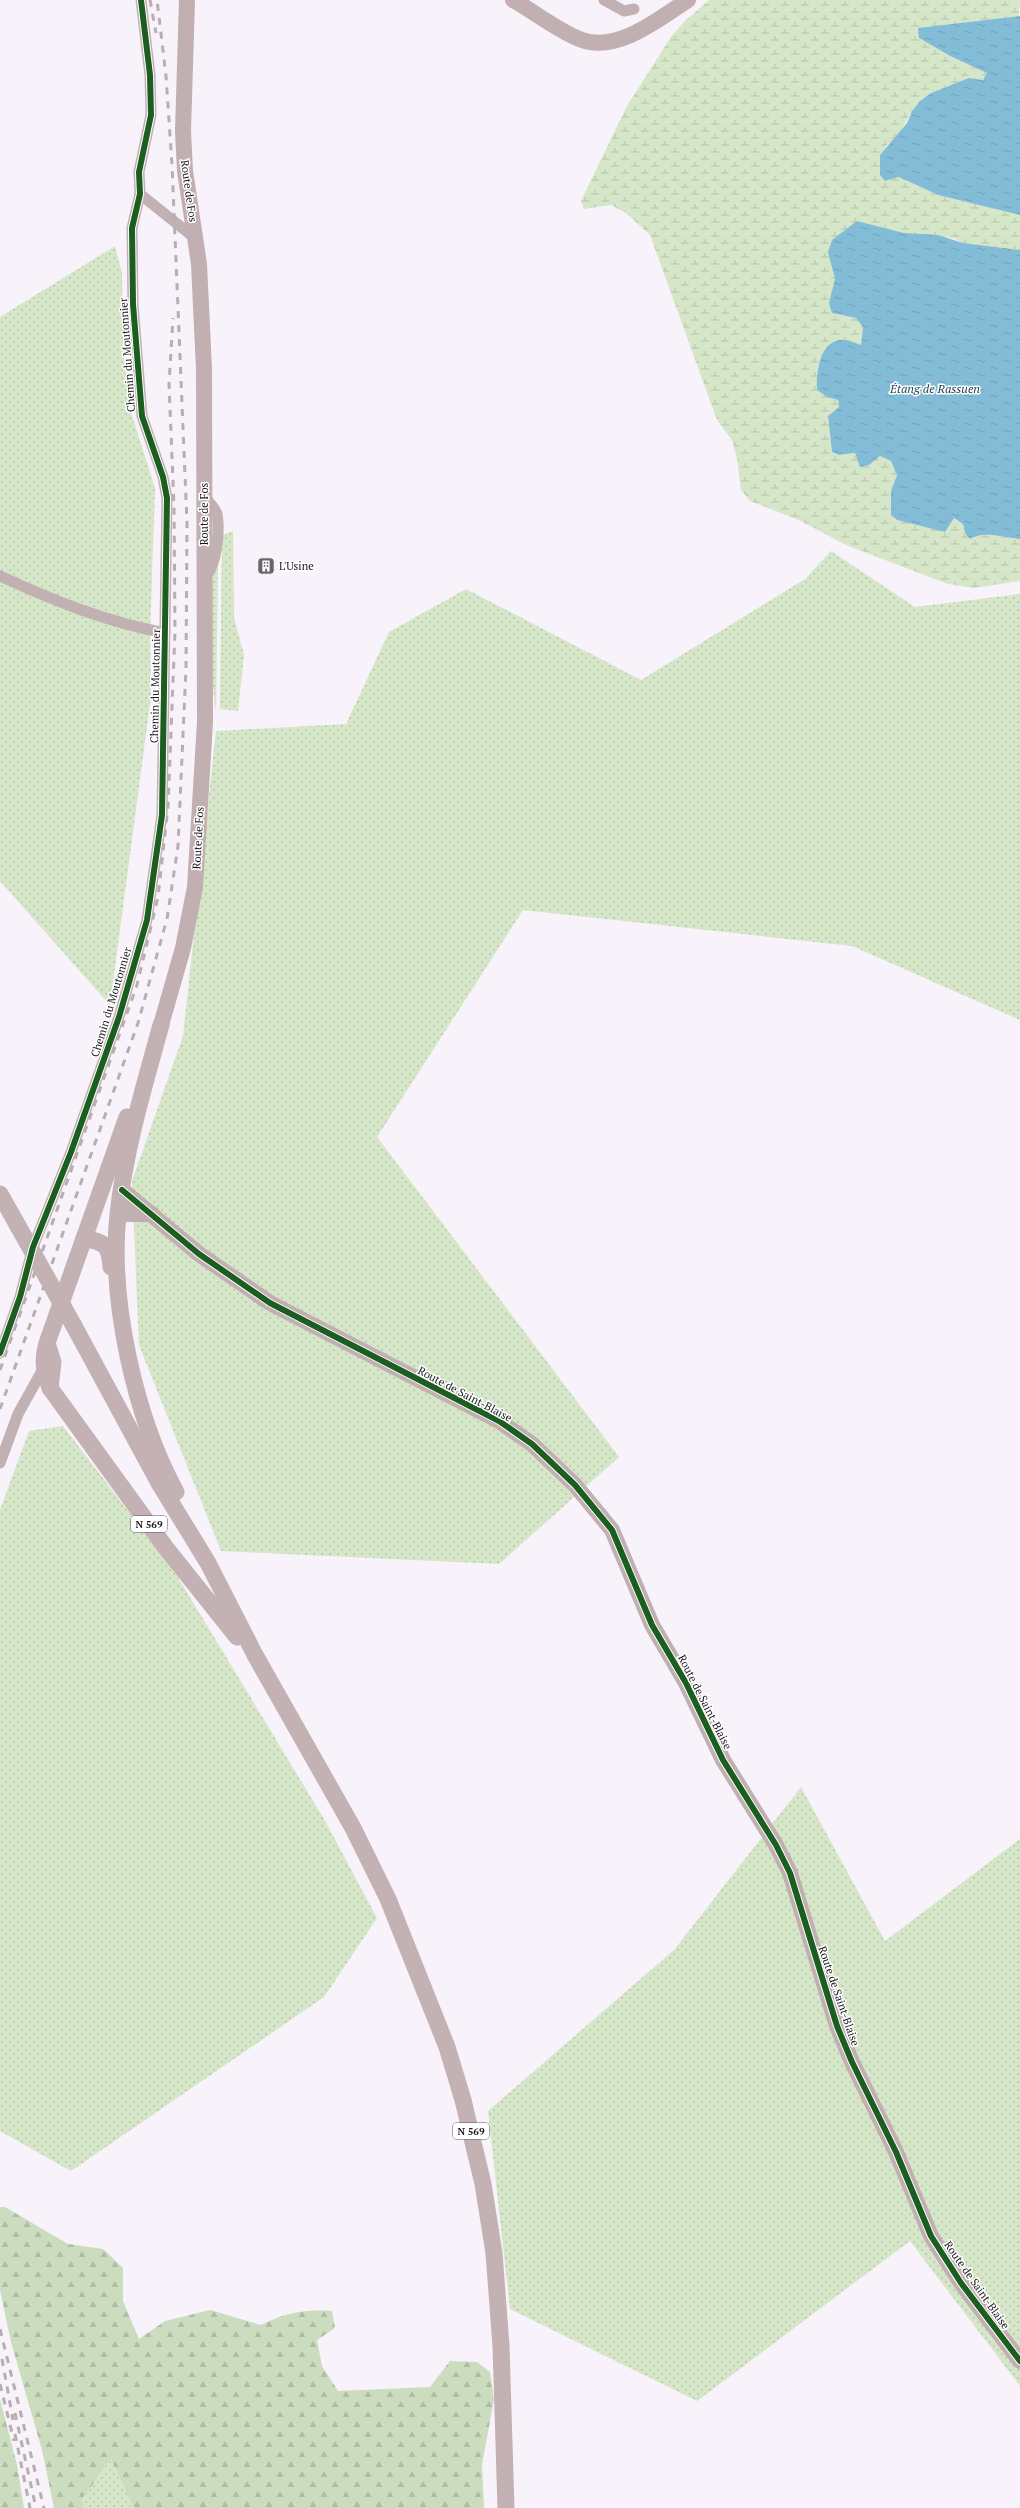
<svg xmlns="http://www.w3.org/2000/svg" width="1020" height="2508" font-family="'PT Serif',serif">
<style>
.grass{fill:url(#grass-dots)}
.forest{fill:url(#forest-firs)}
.wetland{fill:url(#wetland-marsh)}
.water{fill:url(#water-ripples)}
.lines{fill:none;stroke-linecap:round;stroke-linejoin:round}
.street{stroke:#c2b1b3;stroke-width:11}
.secondary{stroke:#c1afb1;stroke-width:16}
.primary{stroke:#c3b1b4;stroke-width:17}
.rail{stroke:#b7aeb2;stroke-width:3;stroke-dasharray:7 7;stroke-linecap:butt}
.primary-bridge{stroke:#c3b1b4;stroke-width:17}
.cycleway-casing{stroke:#fff;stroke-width:8}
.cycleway{stroke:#1b5e20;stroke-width:6}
.labels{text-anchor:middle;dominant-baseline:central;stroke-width:3;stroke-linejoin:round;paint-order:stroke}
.shield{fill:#fff;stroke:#5f5d61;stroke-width:1}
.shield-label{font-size:10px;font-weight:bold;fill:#1b171d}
.street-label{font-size:11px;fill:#1b171d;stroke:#fff}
.poi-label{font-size:11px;fill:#1b171d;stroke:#fff;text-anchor:start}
.water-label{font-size:12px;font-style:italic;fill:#173d4c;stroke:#fff}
</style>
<defs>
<pattern id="grass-dots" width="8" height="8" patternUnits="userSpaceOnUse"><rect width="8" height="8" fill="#d6e6c8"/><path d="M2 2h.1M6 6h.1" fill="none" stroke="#b7c5ab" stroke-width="1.8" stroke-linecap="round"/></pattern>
<pattern id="forest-firs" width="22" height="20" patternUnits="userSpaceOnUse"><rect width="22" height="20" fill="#cbddbe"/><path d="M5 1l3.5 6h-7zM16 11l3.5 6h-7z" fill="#aebda3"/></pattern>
<pattern id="wetland-marsh" width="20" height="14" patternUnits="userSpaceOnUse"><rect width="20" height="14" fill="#d6e6c8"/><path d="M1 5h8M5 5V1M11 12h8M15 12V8" fill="none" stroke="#b7c5ab"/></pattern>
<pattern id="water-ripples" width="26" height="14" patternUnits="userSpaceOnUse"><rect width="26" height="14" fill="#83bcd6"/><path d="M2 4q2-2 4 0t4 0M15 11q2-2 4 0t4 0" fill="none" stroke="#71a1b7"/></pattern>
</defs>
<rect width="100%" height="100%" fill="#f8f2fa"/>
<g class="grass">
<path d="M 115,246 L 122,273 L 123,344 L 129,406 L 155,488 L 150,634 L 151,696 L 110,1005 L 0,881 L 0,317 Z"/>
<path d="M 233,531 L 234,618 L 244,655 L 238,711 L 220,709 L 222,535 Z"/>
<path d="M 831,551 L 915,607 L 1020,594 L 1020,1020 L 852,946 L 523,910 L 377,1137 L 619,1457 L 499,1564 L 221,1551 L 139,1345 L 132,1181 L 183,1036 L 216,731 L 346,724 L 389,632 L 466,589 L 641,680 L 805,579 Z"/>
<path d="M 218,558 L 216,712 C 210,663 202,607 218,558 Z"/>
<path d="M 63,1426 L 174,1571 L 324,1819 L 377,1918 L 324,1997 L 71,2171 L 0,2131 L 0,1510 L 29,1431 Z"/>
<path d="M 801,1787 L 885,1941 L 1020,1839 L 1020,2386 L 910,2241 L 697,2401 L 510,2309 L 488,2111 L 674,1950 Z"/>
<path d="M 111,2459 L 134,2508 L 84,2508 L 82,2499 Z"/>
</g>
<g class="forest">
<path d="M 0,2207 L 5,2207 L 68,2244 L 103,2249 L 123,2268 L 123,2301 L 139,2339 L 165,2321 L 210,2310 L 261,2325 C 285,2313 304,2309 332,2311 L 335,2328 L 317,2340 L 322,2366 L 338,2391 L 430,2387 L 450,2361 L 477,2362 L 490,2372 L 494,2399 L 482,2465 L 484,2508 L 134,2508 L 111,2459 L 82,2499 L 84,2508 L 54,2508 L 42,2450 L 11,2342 L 0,2290 Z"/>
<path d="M 0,2399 L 17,2465 L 24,2508 L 0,2508 Z"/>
</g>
<path class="wetland" d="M 709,0 L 1020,0 L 1019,17 L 919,28 L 919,38 L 950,56 L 987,73 L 983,80 C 958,83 926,88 912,111 C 903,126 901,135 886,146 L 885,181 L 899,177 L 938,195 L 1020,215 L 1020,250 L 963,243 L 953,238 L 904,233 L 857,221 L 832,266 L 835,279 L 832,313 L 856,318 L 863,327 L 861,345 L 845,340 C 820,356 816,360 817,390 L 827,397 L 838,400 L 839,407 L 828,416 L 832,452 L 839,455 L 855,453 L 858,459 L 869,465 L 880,456 L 891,461 L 897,475 L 891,491 L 891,515 L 897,520 L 945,531 L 954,518 L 963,524 L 965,533 L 970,539 C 986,530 1003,538 1020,539 L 1020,581 L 974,588 L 948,584 L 846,545 L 801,521 L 750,501 L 741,490 L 737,459 L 732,440 L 717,420 L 650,235 L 626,213 L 611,205 L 584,209 L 581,201 L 627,106 L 671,37 L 684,22 Z"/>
<g class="water">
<path d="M 1020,16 L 1020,215 L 938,195 L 899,177 L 885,181 L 880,175 L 880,155 L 907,123 L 912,111 L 920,101 L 931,93 L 969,78 L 983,80 L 987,73 L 950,56 L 919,38 L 918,28 Z"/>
<path d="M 857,221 L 904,233 L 938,235 L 963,243 L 1020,250 L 1020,539 C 1003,538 986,530 970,539 L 965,533 L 963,524 L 954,518 L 945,532 L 897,520 L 891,515 L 891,491 L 897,475 L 891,461 L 880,456 L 869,465 L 860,467 L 855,453 L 839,455 L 832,452 L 828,416 L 839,407 L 838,400 L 827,397 L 817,390 C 816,372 820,337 846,340 C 851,341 856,343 861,345 L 863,327 L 856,318 L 832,313 L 829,303 L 835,279 L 828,252 L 832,240 Z"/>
</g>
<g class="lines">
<g class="street">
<path d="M 604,0 L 624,11 L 634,9"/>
<path d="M 140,194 L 196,239"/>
<path d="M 204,496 C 208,501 215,508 217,514 C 220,529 217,566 205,577"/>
<path d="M 0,576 C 54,601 107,622 165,633"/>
<path d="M 0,1353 L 20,1297 L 33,1247 L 71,1152 L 119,1017 L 147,920 L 162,815 L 167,498 L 163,477 L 142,416 L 133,304 L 132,228 L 140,194 L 139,172 L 151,115 L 150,75 L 141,0"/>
<path d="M 0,1463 L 18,1414 L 43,1369"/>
</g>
<g class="secondary">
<path d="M 513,0 C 535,12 559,32 582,40 C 618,53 660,18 688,0"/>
<path d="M 161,1025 L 183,948 L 195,887 L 205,722 L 204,369 L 199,264 L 185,171 L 183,131 L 187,0"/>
<path d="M 122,1190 L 199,1254 L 270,1303 L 499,1421 L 532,1444 L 575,1485 L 612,1530 L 652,1625 L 686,1683 L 723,1760 L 776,1845 L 790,1873 L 837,2026 L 852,2062 L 896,2152 L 931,2236 L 961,2283 L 1020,2361"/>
<path d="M 118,1214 L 152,1214"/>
</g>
<g class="primary">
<path d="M 161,1025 C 144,1087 125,1149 118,1214 C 109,1300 135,1417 176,1492"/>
<path d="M 0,1194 L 18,1226"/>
<path d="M 84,1238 C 105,1243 109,1244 111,1267"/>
<path d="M 74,1326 L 159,1483 L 208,1563 L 255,1655 L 353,1828 L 388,1899 L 447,2047 L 463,2100 L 483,2184 L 494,2253 L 501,2346 L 506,2508"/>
<path d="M 47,1343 L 53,1362 L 50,1388 C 44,1370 42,1361 47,1343 L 127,1117"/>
<path d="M 50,1388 L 166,1548 L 237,1637"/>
</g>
<g class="rail">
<path d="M 150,0 L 156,33"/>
<path d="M 0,1370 L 137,985 L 158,897 L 168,807 L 175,631 L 174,506 L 169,384 L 173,318"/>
<path d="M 0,1409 L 138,1023 L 167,919 L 178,846 L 186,668 L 187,523 L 172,165 L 166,76 L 157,0"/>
<path d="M 0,2329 L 44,2508"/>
<path d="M 2,2359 L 13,2420"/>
<path d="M 0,2384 L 14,2441"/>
<path d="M 15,2413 L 36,2508"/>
<path d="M 15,2434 L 30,2508"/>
</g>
<path class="primary-bridge" d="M 18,1226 L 74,1326"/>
<defs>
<g id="cycleway">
<path d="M 122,1190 L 199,1254 L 270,1303 L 499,1421 L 532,1444 L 575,1485 L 612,1530 L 652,1625 L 686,1683 L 723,1760 L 776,1845 L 790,1873 L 837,2026 L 852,2062 L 896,2152 L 931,2236 L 961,2283 L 1020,2361"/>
<path d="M 0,1353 L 20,1297 L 33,1247 L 71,1152 L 119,1017 L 147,920 L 162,815 L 167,498 L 163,477 L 142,416 L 133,304 L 132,228 L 140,194 L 139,172 L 151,115 L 150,75 L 141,0"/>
</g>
</defs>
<use href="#cycleway" class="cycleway-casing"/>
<use href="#cycleway" class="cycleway"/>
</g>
<defs>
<symbol id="building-square" viewBox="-11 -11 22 22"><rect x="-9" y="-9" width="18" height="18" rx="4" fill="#68646a" stroke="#fff"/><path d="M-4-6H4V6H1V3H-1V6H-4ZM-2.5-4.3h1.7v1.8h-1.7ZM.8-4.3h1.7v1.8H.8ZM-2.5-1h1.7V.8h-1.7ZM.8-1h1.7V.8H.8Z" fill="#fff"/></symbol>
</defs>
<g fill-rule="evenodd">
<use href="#building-square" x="256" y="556" width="20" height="20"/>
</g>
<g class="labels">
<g class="shield">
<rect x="131" y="1516" width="36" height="16" rx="3"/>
<rect x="453" y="2123" width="36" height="16" rx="3"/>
</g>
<g class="shield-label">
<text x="149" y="1524">N 569</text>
<text x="471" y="2131">N 569</text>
</g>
<g class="street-label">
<text transform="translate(189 191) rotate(82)">Route de Fos</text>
<text transform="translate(127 355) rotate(-94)">Chemin du Moutonnier</text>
<text transform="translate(204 514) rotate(-90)">Route de Fos</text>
<text transform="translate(155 686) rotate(-89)">Chemin du Moutonnier</text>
<text transform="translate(198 838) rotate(-87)">Route de Fos</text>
<text transform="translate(111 1002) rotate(-73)">Chemin du Moutonnier</text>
<text transform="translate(465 1394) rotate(28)">Route de Saint-Blaise</text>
<text transform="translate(705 1702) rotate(63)">Route de Saint-Blaise</text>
<text transform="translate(839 1996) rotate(71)">Route de Saint-Blaise</text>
<text transform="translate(977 2285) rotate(55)">Route de Saint-Blaise</text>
</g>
<g class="poi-label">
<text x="279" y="566">L'Usine</text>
</g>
<g class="water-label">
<text x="935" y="388">Étang de Rassuen</text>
</g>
</g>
</svg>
